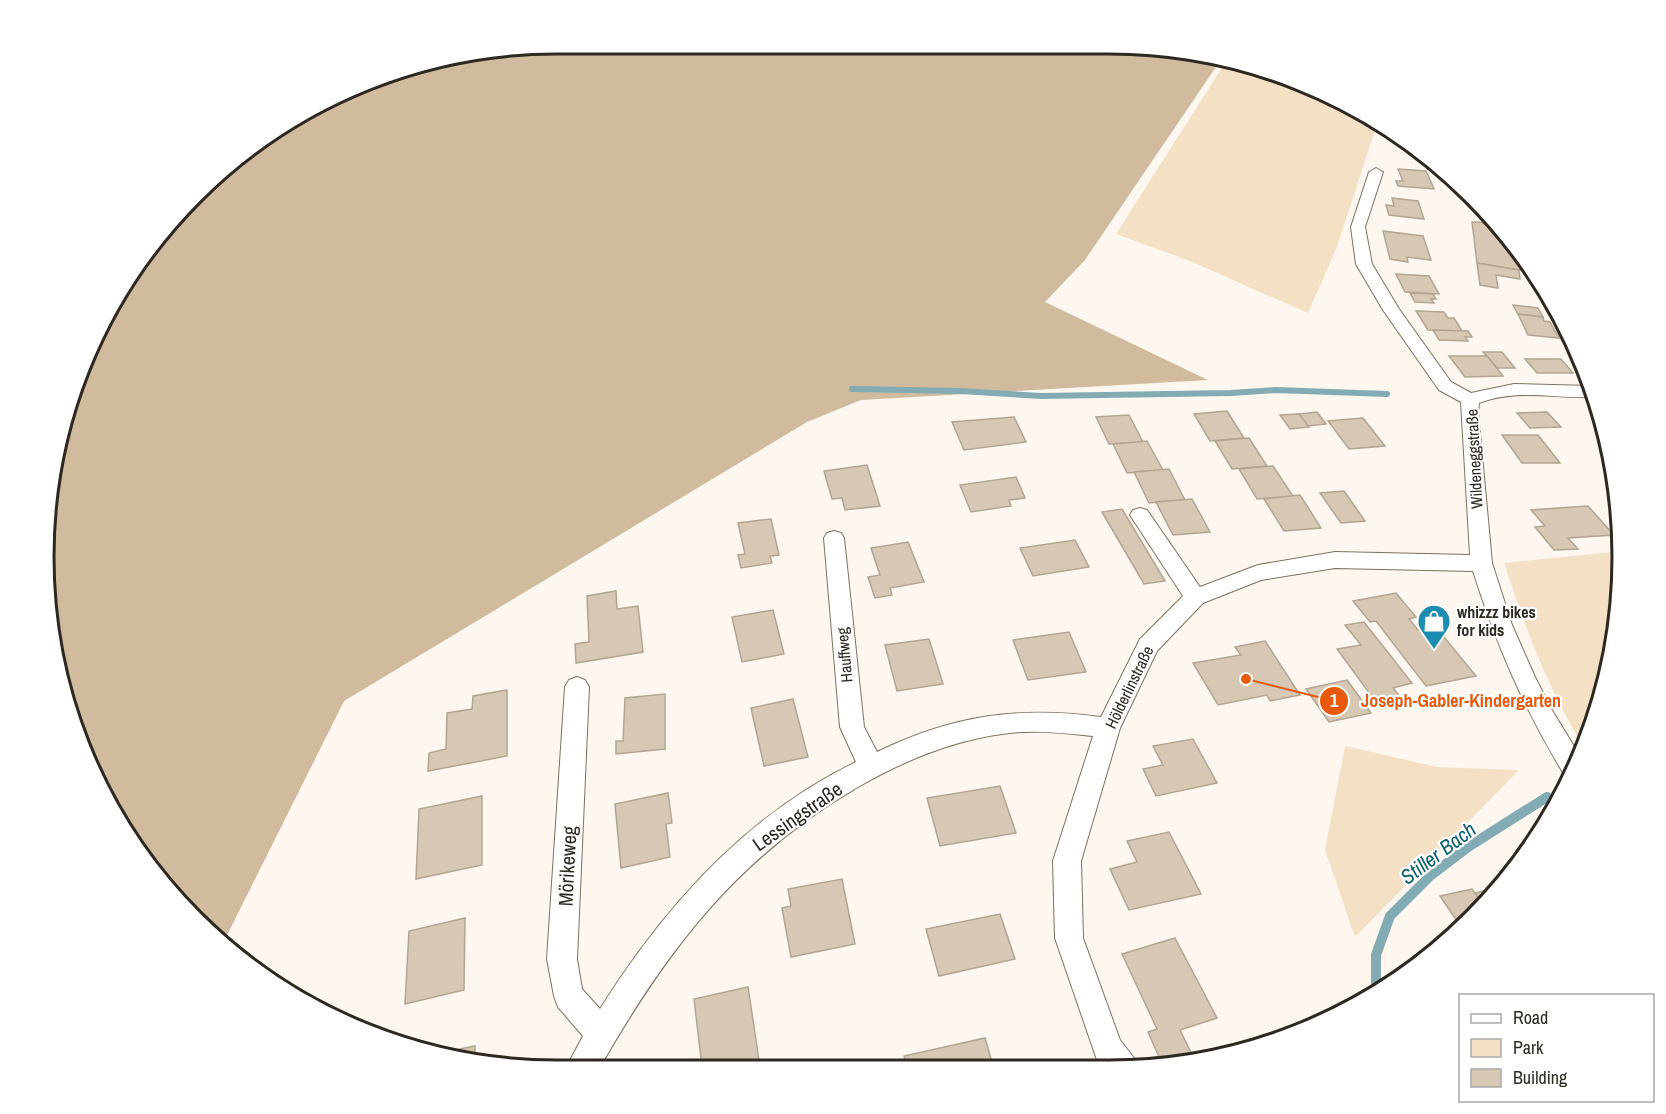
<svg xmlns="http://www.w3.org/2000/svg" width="1666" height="1114" font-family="'Archivo Narrow',sans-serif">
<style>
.green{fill:#f4e0c5}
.forest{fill:#d0bb9e}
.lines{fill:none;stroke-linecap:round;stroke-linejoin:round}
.stream-far1{stroke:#82abb3;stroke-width:6}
.stream{stroke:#82abb3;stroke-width:10}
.building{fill:#d7c8b5;stroke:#b3a592;stroke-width:1.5}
.minor-casing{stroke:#7e715f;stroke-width:2}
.minor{fill:#fff;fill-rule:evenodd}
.labels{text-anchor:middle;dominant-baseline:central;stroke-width:4.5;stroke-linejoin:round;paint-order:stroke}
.street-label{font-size:16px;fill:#2d2820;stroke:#fff}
.poi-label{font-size:16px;font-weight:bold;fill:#2d2820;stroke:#fff;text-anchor:start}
.near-street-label{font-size:20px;fill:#2d2820;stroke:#fff}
.near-water-label{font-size:21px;font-style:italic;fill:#0b616f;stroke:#fff}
.rim{fill:none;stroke:#2d2820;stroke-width:3}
.leader{fill:none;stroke:#e8590c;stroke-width:2}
.callout-dot{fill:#e8590c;stroke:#fff;stroke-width:2}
.mark-label{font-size:18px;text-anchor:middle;font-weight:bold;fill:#fff}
.callout-label{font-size:18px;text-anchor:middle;font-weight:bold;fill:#e8590c;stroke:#fff;stroke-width:4.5;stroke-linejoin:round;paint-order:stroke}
</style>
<rect width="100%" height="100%" fill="#fdf7ef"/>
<g class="green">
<path d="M 1225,63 L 1336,96 L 1377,124 L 1337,247 L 1308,313 L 1190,261 L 1116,234 Z"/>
<path d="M 1621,551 L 1618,624 L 1595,722 L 1584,747 C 1548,689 1525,628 1504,563 Z"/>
<path d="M 1345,746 L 1437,767 L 1519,770 L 1355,937 L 1325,850 Z"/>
</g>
<path class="forest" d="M 557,44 L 1176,48 L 1220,61 L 1085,260 L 1045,302 L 1208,380 L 861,400 L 807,422 L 344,701 L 222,945 L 112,814 L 53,658 L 45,523 L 82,361 L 150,244 L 271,130 L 392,71 Z"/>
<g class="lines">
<path class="stream-far1" d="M 852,389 L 960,391 L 1041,396 L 1231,393 L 1276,390 L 1387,394"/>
<path class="stream" d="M 1376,993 L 1376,955 L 1390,916 L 1430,876 L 1468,847 L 1547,797"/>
</g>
<g class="building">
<path d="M 1398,169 L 1426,171 L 1434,189 L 1398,186 L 1396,181 L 1403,181 Z"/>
<path d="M 1392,198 L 1418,201 L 1424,219 L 1389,215 L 1386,205 L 1394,206 Z"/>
<path d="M 1472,222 L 1496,223 L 1517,245 L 1529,265 L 1531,272 L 1477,263 Z"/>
<path d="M 1383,231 L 1423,236 L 1431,260 L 1407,257 L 1408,262 L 1390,259 Z"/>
<path d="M 1477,263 L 1519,270 L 1520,279 L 1496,275 L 1498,288 L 1480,285 Z"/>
<path d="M 1396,274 L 1429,276 L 1439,294 L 1405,292 Z"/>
<path d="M 1410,293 L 1433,294 L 1436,299 L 1431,299 L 1434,303 L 1415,302 Z"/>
<path d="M 1513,305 L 1538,308 L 1543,317 L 1518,314 Z"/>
<path d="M 1416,311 L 1444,312 L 1448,318 L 1454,318 L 1462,331 L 1428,330 Z"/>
<path d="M 1518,314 L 1543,317 L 1544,321 L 1550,322 L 1559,338 L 1528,335 Z"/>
<path d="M 1433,330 L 1468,331 L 1472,337 L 1465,337 L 1468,341 L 1439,340 Z"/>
<path d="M 1483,352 L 1502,352 L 1515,368 L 1497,368 Z"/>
<path d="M 1449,356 L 1487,356 L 1503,376 L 1465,377 Z"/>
<path d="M 1525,359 L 1561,359 L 1573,373 L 1537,373 Z"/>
<path d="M 1227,411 L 1244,438 L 1210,441 L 1194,414 Z"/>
<path d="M 1317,412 L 1326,424 L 1308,426 L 1299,414 Z"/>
<path d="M 1547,412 L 1561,427 L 1530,428 L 1517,413 Z"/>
<path d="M 1299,414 L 1309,427 L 1290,429 L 1280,415 Z"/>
<path d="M 1129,415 L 1143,442 L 1109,444 L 1096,417 Z"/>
<path d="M 1014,417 L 1026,442 L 964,450 L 952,422 Z"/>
<path d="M 1363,418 L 1385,446 L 1349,449 L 1328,421 Z"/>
<path d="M 1502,435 L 1538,435 L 1560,463 L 1522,463 Z"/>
<path d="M 1249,438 L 1267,466 L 1232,469 L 1215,441 Z"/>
<path d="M 1147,441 L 1163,470 L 1127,473 L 1113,444 Z"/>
<path d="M 867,465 L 880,506 L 845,510 L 842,498 L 832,499 L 824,471 Z"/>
<path d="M 1273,466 L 1293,496 L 1257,499 L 1239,469 Z"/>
<path d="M 1169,469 L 1185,500 L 1149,503 L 1134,472 Z"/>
<path d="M 1016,477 L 1025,498 L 1009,500 L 1011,506 L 971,512 L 960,485 Z"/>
<path d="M 1344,491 L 1365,521 L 1341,523 L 1320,493 Z"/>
<path d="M 1300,495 L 1321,528 L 1284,531 L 1264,499 Z"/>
<path d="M 1192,499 L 1210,532 L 1173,535 L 1156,502 Z"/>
<path d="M 1588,506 L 1614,535 L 1568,538 L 1578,549 L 1554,550 L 1535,527 L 1545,526 L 1531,510 Z"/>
<path d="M 1122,509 L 1165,581 L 1144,584 L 1102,512 Z"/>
<path d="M 771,519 L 779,555 L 770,556 L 772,563 L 741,568 L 738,555 L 745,554 L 738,523 Z"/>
<path d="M 1075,540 L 1089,567 L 1033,576 L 1020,548 Z"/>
<path d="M 908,542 L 924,582 L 890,588 L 892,595 L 875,598 L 868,577 L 880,575 L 871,548 Z"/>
<path d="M 616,591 L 617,609 L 638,606 L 643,652 L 576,663 L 575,644 L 589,642 L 587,596 Z"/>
<path d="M 1396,593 L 1416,617 L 1409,619 L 1418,630 L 1435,626 L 1476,676 L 1426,686 L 1376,621 L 1370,622 L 1353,601 Z"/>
<path d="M 773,610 L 784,654 L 742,662 L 732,617 Z"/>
<path d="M 1364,622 L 1412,683 L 1393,688 L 1405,703 L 1381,709 L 1337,649 L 1361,645 L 1345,625 Z"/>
<path d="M 1069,632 L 1086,672 L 1028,680 L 1013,640 Z"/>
<path d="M 929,639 L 943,684 L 897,691 L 885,645 Z"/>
<path d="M 1265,641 L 1300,695 L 1270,701 L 1267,695 L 1218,705 L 1193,663 L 1241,655 L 1235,647 Z"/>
<path d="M 1347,680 L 1371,713 L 1329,722 L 1306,689 Z"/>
<path d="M 507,690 L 507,756 L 428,771 L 429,753 L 446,749 L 447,713 L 472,709 L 473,696 Z"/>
<path d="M 665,694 L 665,749 L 616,754 L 616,741 L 623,741 L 625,698 Z"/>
<path d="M 793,699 L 808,757 L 764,766 L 751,708 Z"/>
<path d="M 1193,739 L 1217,783 L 1156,796 L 1143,769 L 1163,765 L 1153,746 Z"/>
<path d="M 1000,786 L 1016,833 L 940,846 L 927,798 Z"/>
<path d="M 668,793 L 672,823 L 666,824 L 670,857 L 621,868 L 615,804 Z"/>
<path d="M 482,796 L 482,865 L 416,879 L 419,809 Z"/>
<path d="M 1169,832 L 1201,894 L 1129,910 L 1110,869 L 1137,862 L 1127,841 Z"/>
<path d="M 842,879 L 855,944 L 791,957 L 782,908 L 791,906 L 788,889 Z"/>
<path d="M 1501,887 L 1484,906 L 1475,893 Z"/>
<path d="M 1472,889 L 1484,906 L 1461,927 L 1440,896 Z"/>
<path d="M 1000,914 L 1015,959 L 939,976 L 926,929 Z"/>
<path d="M 465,918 L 464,990 L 405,1004 L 409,931 Z"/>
<path d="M 1175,938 L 1217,1018 L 1180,1030 L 1195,1061 L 1163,1066 L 1148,1032 L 1157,1029 L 1122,954 Z"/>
<path d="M 748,987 L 760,1067 L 702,1067 L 694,999 Z"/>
<path d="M 985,1038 L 994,1069 L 907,1068 L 904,1056 Z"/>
<path d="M 475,1046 L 475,1062 L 445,1052 Z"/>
</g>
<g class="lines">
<defs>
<path id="minor" d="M 1376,168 L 1383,172 L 1365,227 L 1372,264 L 1399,309 L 1451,382 L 1471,393 L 1514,384 L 1591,386 L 1595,397 C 1555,399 1517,388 1479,403 L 1478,412 L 1492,563 L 1512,625 L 1535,677 L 1550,707 L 1580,756 L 1570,778 L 1565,776 C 1524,708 1497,647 1473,571 L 1335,568 L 1261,580 L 1203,603 L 1157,651 L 1120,728 L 1081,861 L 1083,938 L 1120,1040 L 1134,1058 L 1138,1069 L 1104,1069 L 1097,1060 L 1055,938 L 1053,861 L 1093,736 C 1063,733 1032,729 1002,734 C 951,741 903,761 858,787 C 738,857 668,948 600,1067 L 567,1066 L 583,1036 L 558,1007 L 554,996 L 547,959 L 565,687 L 569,680 L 577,677 L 585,680 L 589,687 L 577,959 L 582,989 L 600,1009 C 664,907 746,815 856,762 L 840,727 L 824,538 L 827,533 L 834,531 L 841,533 L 844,538 L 864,727 L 877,752 C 953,715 1018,706 1101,717 L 1140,639 L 1183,596 L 1130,515 L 1133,510 L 1140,508 L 1147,510 L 1200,587 L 1258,565 L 1335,552 L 1470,555 L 1461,402 L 1439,390 L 1383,310 L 1356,264 L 1351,227 L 1369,172 Z"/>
</defs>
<use href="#minor" class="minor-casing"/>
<use href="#minor" class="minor"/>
</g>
<defs>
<symbol id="shop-pin" viewBox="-11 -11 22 30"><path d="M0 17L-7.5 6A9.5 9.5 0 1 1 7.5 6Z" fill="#1d8cb1" stroke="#fff"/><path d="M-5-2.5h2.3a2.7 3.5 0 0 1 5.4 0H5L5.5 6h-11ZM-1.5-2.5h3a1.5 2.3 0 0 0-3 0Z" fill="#fff"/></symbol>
</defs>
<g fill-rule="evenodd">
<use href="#shop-pin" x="1415" y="602" width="38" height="52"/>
</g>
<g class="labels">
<g class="street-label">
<text transform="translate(1474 459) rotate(-93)">Wildeneggstraße</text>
<text transform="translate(844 655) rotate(-95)">Hauffweg</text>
<text transform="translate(1129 687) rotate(-64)">Hölderlinstraße</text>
</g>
<g class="poi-label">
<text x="1457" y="612">whizzz bikes<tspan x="1457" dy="18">for kids</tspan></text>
</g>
<g class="near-street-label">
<text transform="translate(797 816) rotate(-35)">Lessingstraße</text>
<text transform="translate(567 866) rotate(-87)">Mörikeweg</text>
</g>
<g class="near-water-label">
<text transform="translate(1438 853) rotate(-37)">Stiller Bach</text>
</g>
</g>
<path d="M0 0H1666V1114H0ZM557 54H1109A503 503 0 0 1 1612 557V557A503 503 0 0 1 1109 1060H557A503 503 0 0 1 54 557V557A503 503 0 0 1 557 54Z" fill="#fff" fill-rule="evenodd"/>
<path class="rim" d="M557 54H1109A503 503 0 0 1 1612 557V557A503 503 0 0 1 1109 1060H557A503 503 0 0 1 54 557V557A503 503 0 0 1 557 54Z"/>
<path class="leader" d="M1246 679L1334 701"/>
<g class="callout-dot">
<circle cx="1246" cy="679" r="6"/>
<circle cx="1334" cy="701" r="15"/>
</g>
<g class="mark-label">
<text x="1334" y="707">1</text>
</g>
<g class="callout-label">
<text x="1461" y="707">Joseph-Gabler-Kindergarten</text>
</g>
<rect x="1459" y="994" width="195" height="108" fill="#ffffff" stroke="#aba9a6" stroke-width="1.5"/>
<rect x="1471" y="1014" width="30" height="9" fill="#ffffff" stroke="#aba9a6" stroke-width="1.5"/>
<text x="1513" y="1024" font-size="18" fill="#2d2820">Road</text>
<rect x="1471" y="1039" width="30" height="18" fill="#f4e0c5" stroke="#aba9a6" stroke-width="1.5"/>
<text x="1513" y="1054" font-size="18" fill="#2d2820">Park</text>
<rect x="1471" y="1069" width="30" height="18" fill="#d7c8b5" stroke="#aba9a6" stroke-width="1.5"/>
<text x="1513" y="1084" font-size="18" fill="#2d2820">Building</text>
</svg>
